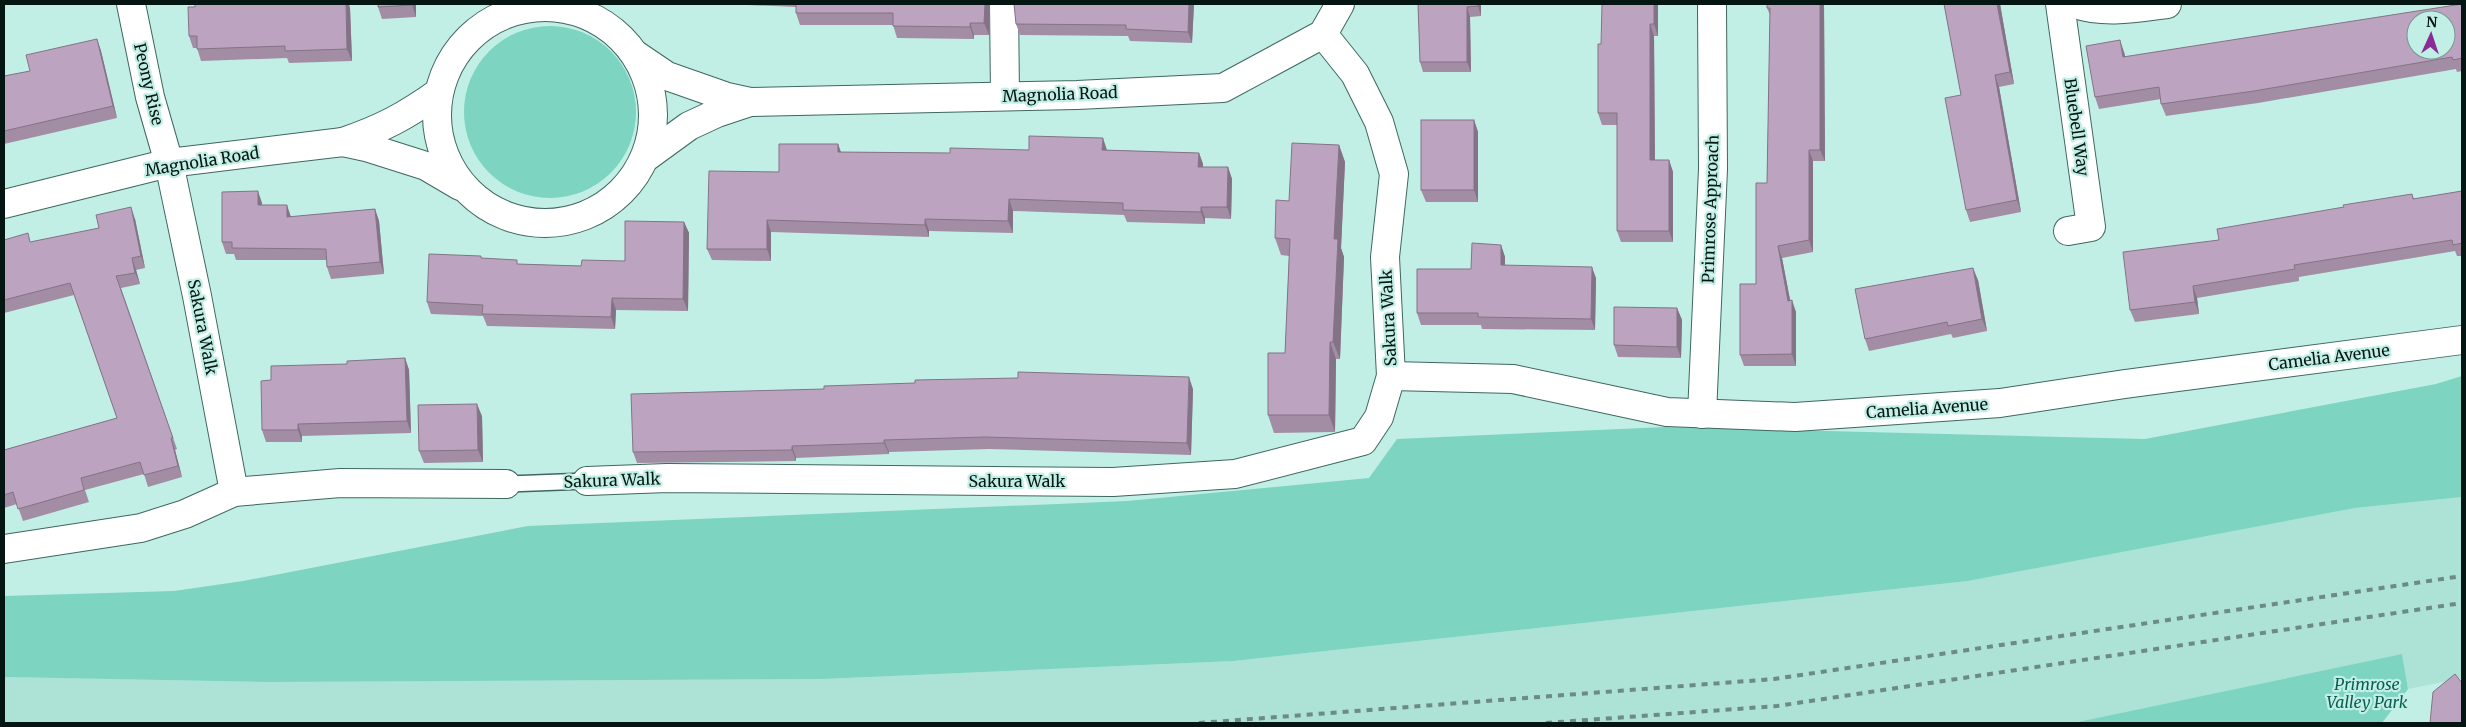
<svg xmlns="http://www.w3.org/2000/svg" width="2466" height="727" font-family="Merriweather,serif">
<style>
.built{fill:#ade2d6}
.green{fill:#7cd4c1}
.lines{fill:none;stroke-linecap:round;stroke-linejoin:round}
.service-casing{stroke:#3e675f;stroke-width:18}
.minor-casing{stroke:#3e675f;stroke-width:30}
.service{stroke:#fff;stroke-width:15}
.minor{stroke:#fff;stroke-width:28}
.rail{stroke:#6b8b84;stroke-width:4;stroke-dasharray:6 6;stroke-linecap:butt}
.wall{fill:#a28da5}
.shaded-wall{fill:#847386}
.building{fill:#bca4c0;stroke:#847386;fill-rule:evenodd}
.labels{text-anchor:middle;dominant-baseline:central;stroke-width:4.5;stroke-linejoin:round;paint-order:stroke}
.street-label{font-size:16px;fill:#051512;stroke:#c2efe5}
.park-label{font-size:16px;font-style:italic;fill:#095e51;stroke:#c2efe5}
</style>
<rect width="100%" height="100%" fill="#c2efe5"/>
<path class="built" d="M 2462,497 L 2462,678 L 2408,689 L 2402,654 L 2073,723 L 4,723 L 4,677 L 268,682 L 823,679 L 1234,661 L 1968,581 L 2355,508 Z"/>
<g class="green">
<circle cx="550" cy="112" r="86"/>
<path d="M 2462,376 L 2462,497 L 2355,508 L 1968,581 L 1234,661 L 823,679 L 268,682 L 4,677 L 4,596 L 174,591 L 243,581 L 528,526 L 1127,501 L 1369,478 L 1397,439 L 1665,427 L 2145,439 L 2436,384 Z"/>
<path d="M 2402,654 L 2408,689 L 2382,723 L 2073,723 Z"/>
</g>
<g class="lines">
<defs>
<path id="service" d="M 506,484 L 587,481"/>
<g id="minor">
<path d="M 131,4 L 150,97 L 169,163 L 197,296 L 234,492"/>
<path d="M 1004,4 L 1005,96"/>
<path d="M 2060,4 L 2091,227 L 2068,231"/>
<path d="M 2075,4 C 2105,14 2136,8 2167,4"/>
<circle cx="545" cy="115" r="108"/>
<path d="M 636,55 L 667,76 L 727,97 L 750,102 L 717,113 L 689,126 L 645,158"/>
<path d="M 438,93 C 404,117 383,128 343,142 L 366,147 L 426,166 L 460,186"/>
<path d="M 750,102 L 1077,95 L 1223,88 L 1323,34 L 1340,4"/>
<path d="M 4,204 L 169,163 L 343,142"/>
<path d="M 1391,376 L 1513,379 L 1667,412 L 1795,417 L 2000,403 L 2125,384 L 2462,340"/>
<path d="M 1702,414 L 1713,169 L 1712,4"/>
<path d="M 587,481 L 667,478 L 1113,482 L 1235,474 L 1363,441 L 1379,417 L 1391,376 L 1385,257 L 1394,174 L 1379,122 L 1355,74 L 1323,34"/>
<path d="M 4,549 L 141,528 L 185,514 L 234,492 L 340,483 L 506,484"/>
</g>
</defs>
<use href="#service" class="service-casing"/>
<use href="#minor" class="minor-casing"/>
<use href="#service" class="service"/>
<use href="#minor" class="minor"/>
<g class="rail">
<path d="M 1199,723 L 1774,679 L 2462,576"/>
<path d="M 1546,723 L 1777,706 L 2462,603"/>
</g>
</g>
<g class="wall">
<path d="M 378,4 L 416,4 L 416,17 L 382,19 L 378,7 Z"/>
<path d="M 725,4 L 990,4 L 989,35 L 974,35 L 974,39 L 897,38 L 893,25 L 800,25 L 796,13 L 796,7 Z"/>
<path d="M 1014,4 L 1194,4 L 1192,43 L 1130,41 L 1128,36 L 1020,35 L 1016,24 Z"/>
<path d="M 1418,4 L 1481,4 L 1481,16 L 1470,17 L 1471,72 L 1423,72 L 1420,62 Z"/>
<path d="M 1658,4 L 1658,36 L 1654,36 L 1655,160 L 1669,160 L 1673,172 L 1673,242 L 1621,242 L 1617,231 L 1617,125 L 1602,125 L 1598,113 L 1601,44 Z"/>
<path d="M 1767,4 L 1824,4 L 1825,161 L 1813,161 L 1813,252 L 1782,258 L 1790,300 L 1796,312 L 1796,366 L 1744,366 L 1740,355 L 1756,284 L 1767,183 L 1770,15 L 1767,8 Z"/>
<path d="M 1944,4 L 2000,4 L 2014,84 L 1999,87 L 2021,212 L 1970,222 L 1966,210 L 1961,95 Z"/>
<path d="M 2462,5 L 2462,71 L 2457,72 L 2456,69 L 2258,103 L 2166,116 L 2161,104 L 2161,99 L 2099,109 L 2095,97 L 2124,52 L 2125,57 Z"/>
<path d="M 350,8 L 352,61 L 289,63 L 287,58 L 201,61 L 197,48 L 193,48 L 189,36 Z"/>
<path d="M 97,39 L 101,51 L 117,118 L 4,144 L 4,76 L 30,71 Z"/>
<path d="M 1474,120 L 1478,132 L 1478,202 L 1426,202 L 1421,190 Z"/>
<path d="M 838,144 L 841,152 L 950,153 L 1029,150 L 1107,150 L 1199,153 L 1203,164 L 1203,167 L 1228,167 L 1232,179 L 1231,219 L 1205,218 L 1205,224 L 1127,222 L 1124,215 L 1013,211 L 1013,233 L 929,231 L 929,237 L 771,232 L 771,261 L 712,260 L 707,249 Z"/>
<path d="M 1339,145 L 1345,162 L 1341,248 L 1344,257 L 1340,359 L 1336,359 L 1335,432 L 1274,433 L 1268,415 L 1285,353 L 1289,256 L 1281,255 L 1275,238 L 1289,201 Z"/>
<path d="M 2462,191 L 2462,256 L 2457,256 L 2455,251 L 2299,277 L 2299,281 L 2197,298 L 2199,314 L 2135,322 L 2130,310 L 2344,207 L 2412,194 L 2414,199 Z"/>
<path d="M 262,203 L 262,205 L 291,217 L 375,209 L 379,221 L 384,274 L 331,279 L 327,267 L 327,260 L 236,260 L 234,254 L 226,254 L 222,242 Z"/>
<path d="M 135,219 L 145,268 L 136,270 L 140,284 L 121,288 L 177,449 L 175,450 L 182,477 L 148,487 L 144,474 L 85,490 L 89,502 L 23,521 L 17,504 L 4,508 L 4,450 L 117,418 L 74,295 L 4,313 L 4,240 L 31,242 L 99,228 Z"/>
<path d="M 684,222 L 689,233 L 688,311 L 616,310 L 615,329 L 487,326 L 483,316 L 431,314 L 427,302 L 482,258 L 518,264 L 581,266 L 625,261 Z"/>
<path d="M 1501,245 L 1505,257 L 1505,265 L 1596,278 L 1595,330 L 1482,329 L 1481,325 L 1421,325 L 1417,313 Z"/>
<path d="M 1978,280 L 1987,331 L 1953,338 L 1951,334 L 1869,351 L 1865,339 Z"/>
<path d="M 1677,308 L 1682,320 L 1681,358 L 1618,357 L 1614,345 Z"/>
<path d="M 405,358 L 409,370 L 411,433 L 302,436 L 302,442 L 266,442 L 262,430 L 271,380 L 347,364 Z"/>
<path d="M 1193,389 L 1191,455 L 989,449 L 889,452 L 889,454 L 796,458 L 796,461 L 637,463 L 633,452 Z"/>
<path d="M 482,416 L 483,462 L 424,463 L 419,451 Z"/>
</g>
<g class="shaded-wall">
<path d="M 346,4 L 349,4 L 350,8 L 352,61 L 347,49 Z"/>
<path d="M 412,4 L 416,4 L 416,17 L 412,5 Z"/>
<path d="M 985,4 L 990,4 L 989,35 L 984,23 Z"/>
<path d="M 1189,4 L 1194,4 L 1192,43 L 1188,32 Z"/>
<path d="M 1478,4 L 1481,4 L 1481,16 L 1478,6 Z"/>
<path d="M 1654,4 L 1658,4 L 1658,36 L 1654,24 Z"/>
<path d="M 1820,4 L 1824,4 L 1825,161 L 1820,150 Z"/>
<path d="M 1997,4 L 2000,4 L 2014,84 L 2010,72 Z"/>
<path d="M 1467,7 L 1470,17 L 1471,72 L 1467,62 Z"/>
<path d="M 970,23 L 974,35 L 974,39 L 970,27 Z"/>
<path d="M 1650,24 L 1654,36 L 1655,172 L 1650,160 Z"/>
<path d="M 97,39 L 101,51 L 117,118 L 113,106 Z"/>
<path d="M 2120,40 L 2124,52 L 2128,69 L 2123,57 Z"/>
<path d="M 1995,75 L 1999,87 L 2021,212 L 2017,200 Z"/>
<path d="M 1474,120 L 1478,132 L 1478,202 L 1474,190 Z"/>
<path d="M 1103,138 L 1107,150 L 1102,150 Z"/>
<path d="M 838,144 L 842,156 L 838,152 Z"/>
<path d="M 1339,145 L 1345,162 L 1341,248 L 1344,257 L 1340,359 L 1333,342 L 1334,239 Z"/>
<path d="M 1809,150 L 1813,161 L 1813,252 L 1809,240 Z"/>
<path d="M 1199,153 L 1203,164 L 1203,179 L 1198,167 Z"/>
<path d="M 1669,160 L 1673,172 L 1673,242 L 1669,231 Z"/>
<path d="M 1228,167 L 1232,179 L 1231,219 L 1227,207 Z"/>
<path d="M 258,191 L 262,203 L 262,217 L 258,205 Z"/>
<path d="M 1009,199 L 1013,211 L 1013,233 L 1008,221 Z"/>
<path d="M 287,205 L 291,217 L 287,217 Z"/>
<path d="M 131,207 L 135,219 L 145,268 L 141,256 Z"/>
<path d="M 1201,207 L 1205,218 L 1205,224 L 1201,212 Z"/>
<path d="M 375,209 L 379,221 L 384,274 L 380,262 Z"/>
<path d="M 925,219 L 929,231 L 929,237 L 925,225 Z"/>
<path d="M 767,220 L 771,232 L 771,261 L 767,249 Z"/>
<path d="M 684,222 L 689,233 L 688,311 L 683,299 Z"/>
<path d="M 1501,245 L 1505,257 L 1505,277 L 1501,265 Z"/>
<path d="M 1778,246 L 1782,258 L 1792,310 L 1792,300 L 1796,312 L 1796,366 L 1792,354 L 1788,301 Z"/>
<path d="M 132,258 L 136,270 L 140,284 L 135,273 Z"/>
<path d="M 1592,267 L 1596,278 L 1595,330 L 1591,319 Z"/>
<path d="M 1973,268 L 1978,280 L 1987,331 L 1982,319 Z"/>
<path d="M 2193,286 L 2197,298 L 2199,314 L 2195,302 Z"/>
<path d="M 612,298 L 616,310 L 615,329 L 611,317 Z"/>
<path d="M 1677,308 L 1682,320 L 1681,358 L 1677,347 Z"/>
<path d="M 1330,342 L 1336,359 L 1335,432 L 1329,415 Z"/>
<path d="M 405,358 L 409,370 L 411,433 L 407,421 Z"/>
<path d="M 1189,377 L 1193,389 L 1191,455 L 1187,443 Z"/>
<path d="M 477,404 L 482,416 L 483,462 L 478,450 Z"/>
<path d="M 298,424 L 302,436 L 302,442 L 298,430 Z"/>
<path d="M 171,438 L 175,450 L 182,477 L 178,466 Z"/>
<path d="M 884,440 L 889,452 L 889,454 L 884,443 Z"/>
<path d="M 792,446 L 796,458 L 796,461 L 792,450 Z"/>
</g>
<g class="building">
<path d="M 195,4 L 346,4 L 347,49 L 285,51 L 285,46 L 197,49 L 197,36 L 189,36 L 188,7 L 195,7 Z"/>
<path d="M 378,4 L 412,4 L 412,5 L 378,7 Z"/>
<path d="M 796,4 L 985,4 L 984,23 L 970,23 L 970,27 L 893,26 L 893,13 L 796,13 Z"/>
<path d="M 1014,4 L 1189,4 L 1188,32 L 1126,29 L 1126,25 L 1016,24 Z"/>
<path d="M 1418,4 L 1478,4 L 1478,6 L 1467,7 L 1467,62 L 1420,62 Z"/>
<path d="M 1602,4 L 1654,4 L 1654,24 L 1650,24 L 1650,160 L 1669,160 L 1669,231 L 1617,231 L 1617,113 L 1598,113 L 1598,44 L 1601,44 Z"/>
<path d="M 1767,4 L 1820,4 L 1820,150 L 1809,150 L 1809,240 L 1778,246 L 1788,301 L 1792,300 L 1792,354 L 1740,355 L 1740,284 L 1756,284 L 1756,183 L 1767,183 L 1770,8 L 1767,8 Z"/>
<path d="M 1944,4 L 1997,4 L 2010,72 L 1995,75 L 2017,200 L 1966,210 L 1945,98 L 1961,95 Z"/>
<path d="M 2462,4 L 2462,58 L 2453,60 L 2452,57 L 2254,91 L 2161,104 L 2159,87 L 2095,97 L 2086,46 L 2120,40 L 2123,57 ZM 2416,20 L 2446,20 L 2446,50 L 2416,50 Z"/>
<path d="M 97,39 L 113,106 L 4,131 L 4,76 L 30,71 L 26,55 Z"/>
<rect x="1421" y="120" width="53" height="70"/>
<path d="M 1029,136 L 1103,138 L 1102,150 L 1199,153 L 1198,167 L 1228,167 L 1227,207 L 1201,207 L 1201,212 L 1123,210 L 1123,203 L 1009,199 L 1008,221 L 925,219 L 925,225 L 767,220 L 767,249 L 707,249 L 709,171 L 779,172 L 779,144 L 838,144 L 838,152 L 950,153 L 950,148 L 1029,150 Z"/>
<path d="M 1292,143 L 1339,145 L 1334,239 L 1338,239 L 1333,342 L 1330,342 L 1329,415 L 1268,415 L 1268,353 L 1285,353 L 1290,239 L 1275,238 L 1276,200 L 1289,201 Z"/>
<path d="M 258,191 L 258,205 L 287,205 L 287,217 L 375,209 L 380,262 L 327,267 L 326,249 L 232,248 L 232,242 L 222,242 L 222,192 Z"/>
<path d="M 2462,191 L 2462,243 L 2453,245 L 2452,240 L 2294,265 L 2295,269 L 2193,286 L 2195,302 L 2130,310 L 2123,252 L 2219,240 L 2217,229 L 2344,207 L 2343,205 L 2412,194 L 2413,199 Z"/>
<path d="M 131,207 L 141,256 L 132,258 L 135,273 L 116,276 L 173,438 L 171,438 L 178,466 L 144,475 L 140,462 L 81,478 L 84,490 L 18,509 L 13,492 L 4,495 L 4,450 L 117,418 L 70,283 L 4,300 L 4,240 L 28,233 L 30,242 L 99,228 L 96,215 Z"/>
<path d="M 625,221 L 684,222 L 683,299 L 612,298 L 611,317 L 482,314 L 483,305 L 427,302 L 429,254 L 481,256 L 481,258 L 517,260 L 517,264 L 581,266 L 582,260 L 625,261 Z"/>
<path d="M 1472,243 L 1501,245 L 1501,265 L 1592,267 L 1591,319 L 1478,317 L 1478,313 L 1417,313 L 1417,269 L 1471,269 Z"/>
<path d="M 1973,268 L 1982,319 L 1948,326 L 1947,322 L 1865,339 L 1855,289 Z"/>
<path d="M 1614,307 L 1677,308 L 1677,347 L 1614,345 Z"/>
<path d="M 405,358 L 407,421 L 298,424 L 298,430 L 262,430 L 261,381 L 271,380 L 271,366 L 347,364 L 347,361 Z"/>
<path d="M 1018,372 L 1189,377 L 1187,443 L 985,437 L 884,440 L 884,443 L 792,446 L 792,450 L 633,452 L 631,394 L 824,389 L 824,386 L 915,383 L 915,380 L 1018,378 Z"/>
<path d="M 477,404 L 478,450 L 419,451 L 418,405 Z"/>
<path d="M 2455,674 L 2462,683 L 2462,723 L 2430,723 L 2433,692 Z"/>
</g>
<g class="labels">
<g class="street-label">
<text transform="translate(149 84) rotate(77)">Peony Rise</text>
<text transform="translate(1060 94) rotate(-2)">Magnolia Road</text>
<text transform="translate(2077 127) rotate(82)">Bluebell Way</text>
<text transform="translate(202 161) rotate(-9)">Magnolia Road</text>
<text transform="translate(1710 209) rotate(-88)">Primrose Approach</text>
<text transform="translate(1388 318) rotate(-93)">Sakura Walk</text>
<text transform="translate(203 327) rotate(79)">Sakura Walk</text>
<text transform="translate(2329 357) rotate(-7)">Camelia Avenue</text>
<text transform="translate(1927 408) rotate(-4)">Camelia Avenue</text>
<text transform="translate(612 480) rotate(-2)">Sakura Walk</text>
<text x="1017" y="481">Sakura Walk</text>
</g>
<g class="park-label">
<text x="2367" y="684">Primrose<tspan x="2367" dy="18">Valley Park</tspan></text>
</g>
</g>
<rect width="2466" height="727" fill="none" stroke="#051512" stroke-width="10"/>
<g transform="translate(2431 35) rotate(3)"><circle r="24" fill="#c2efe5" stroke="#769891"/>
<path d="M0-4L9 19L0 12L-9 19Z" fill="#892c97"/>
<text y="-8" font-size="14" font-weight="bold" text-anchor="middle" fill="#051512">N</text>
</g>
</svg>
